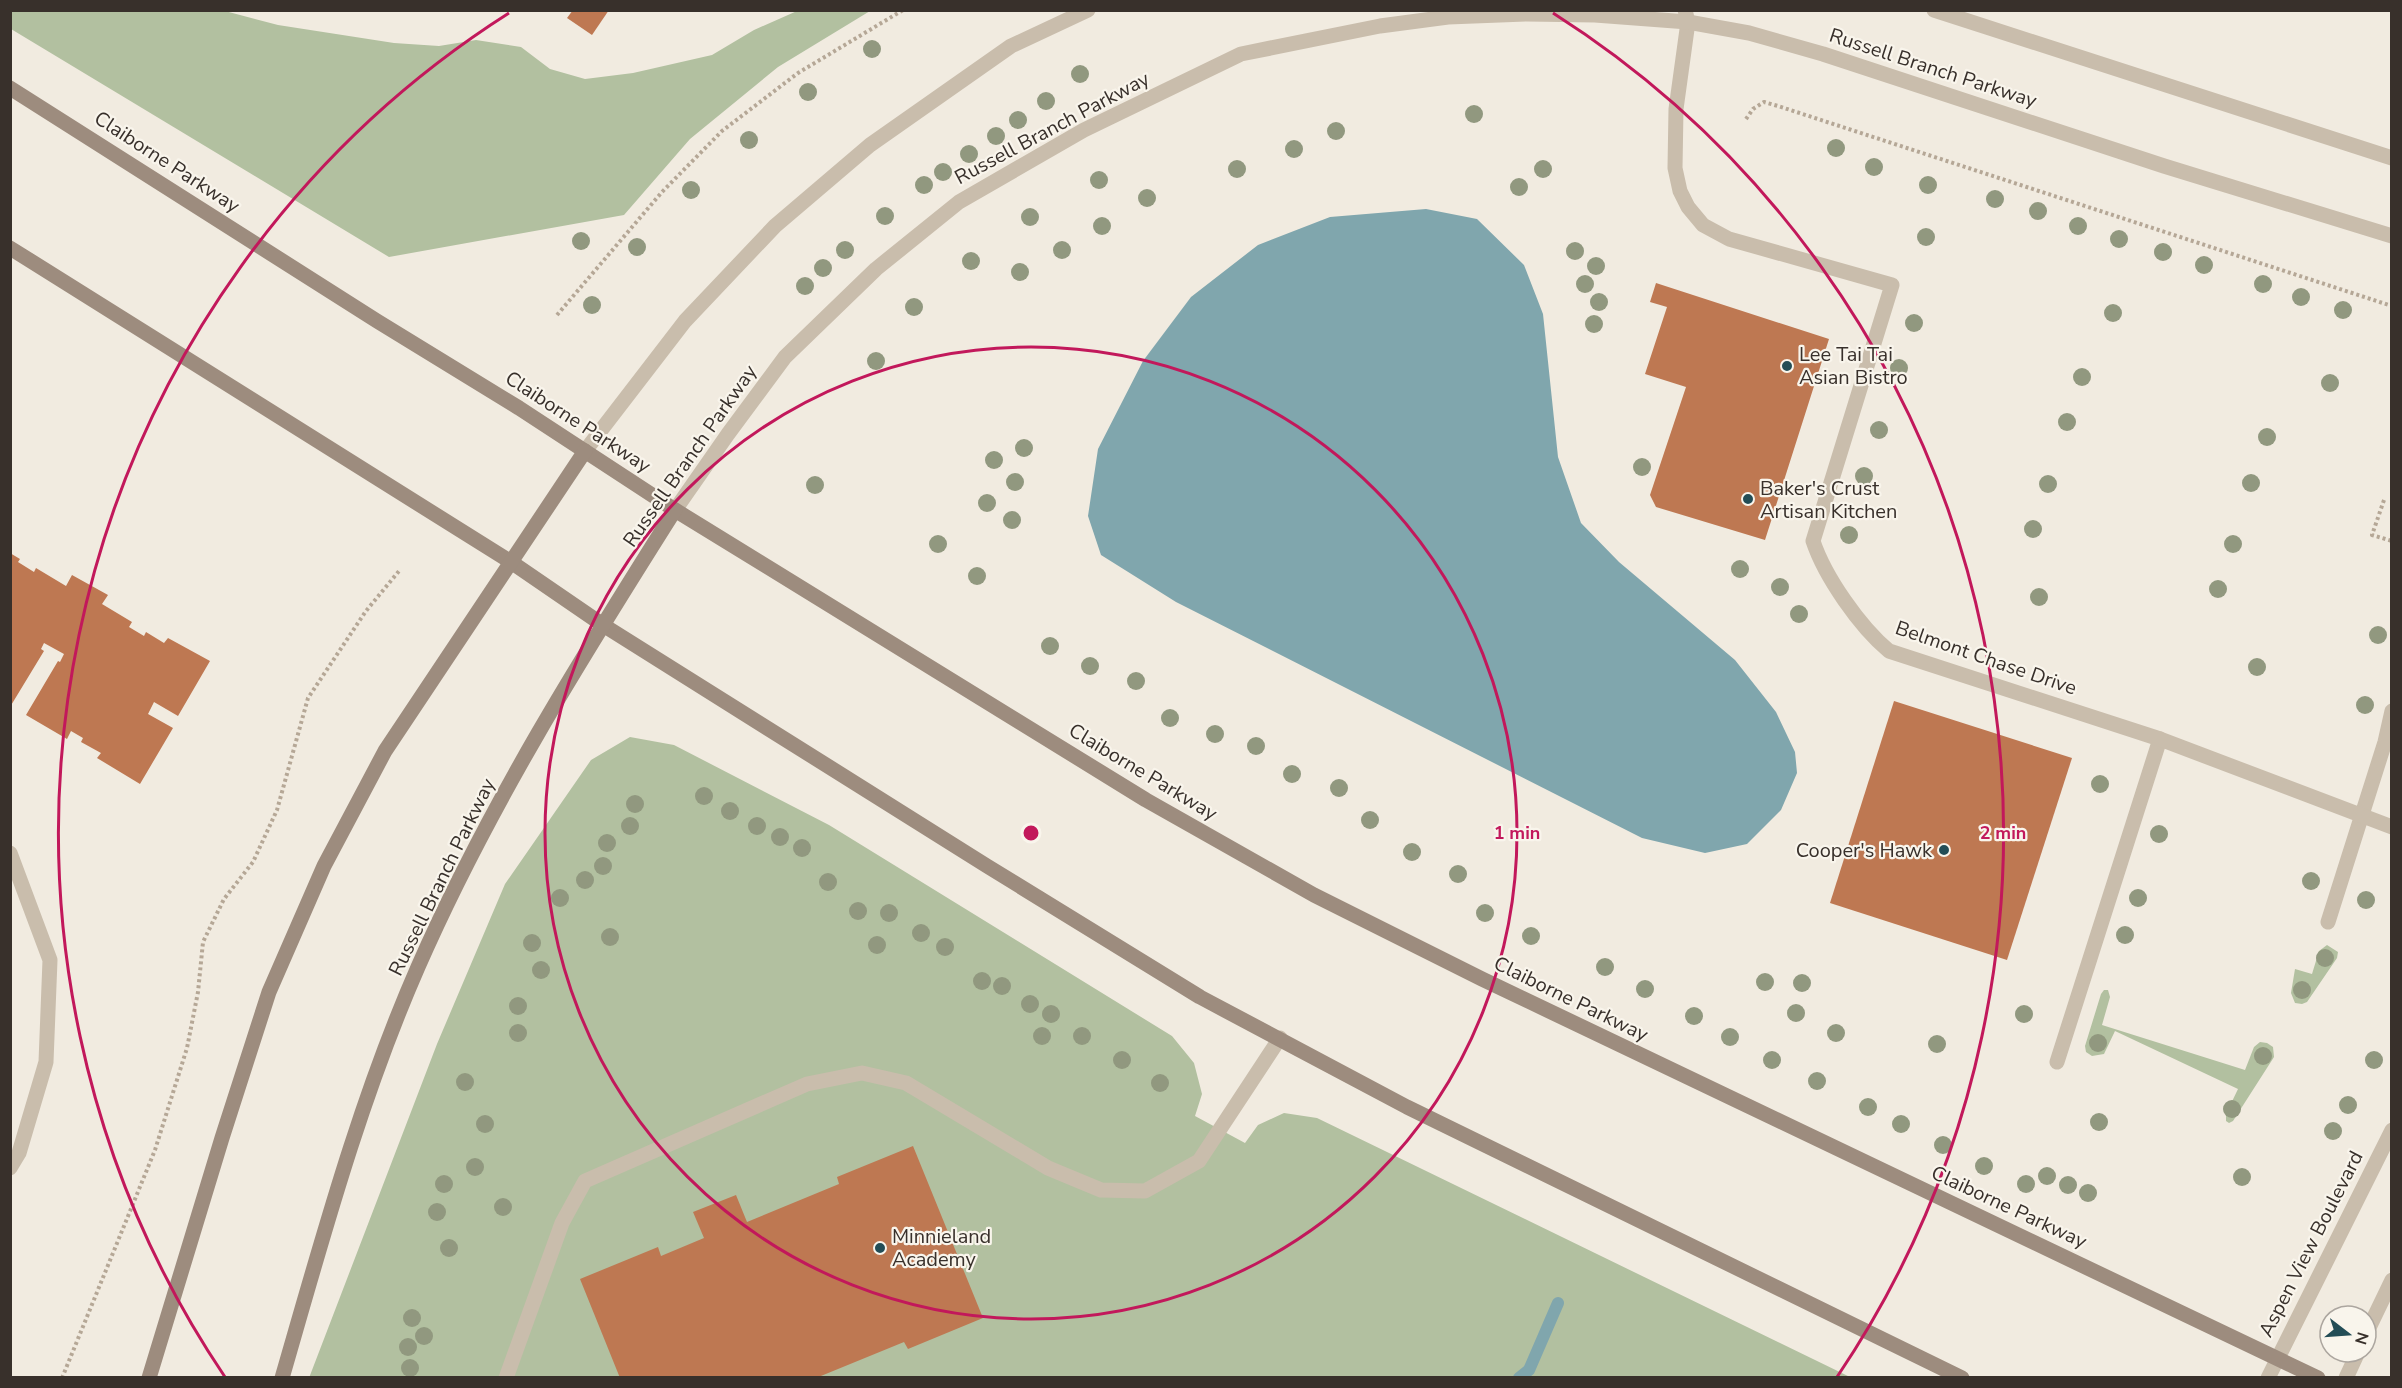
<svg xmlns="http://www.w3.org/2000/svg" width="2402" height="1388" font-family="'Nunito Sans',sans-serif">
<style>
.green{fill:#b2c0a0}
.water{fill:#80a6ad}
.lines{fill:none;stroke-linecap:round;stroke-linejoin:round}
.stream{stroke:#80a6ad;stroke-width:12}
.building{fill:#be7852}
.path{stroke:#b5a796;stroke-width:4;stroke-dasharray:3 3;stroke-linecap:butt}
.lane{stroke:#c9bdac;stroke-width:15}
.street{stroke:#c9bdac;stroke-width:15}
.secondary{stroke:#9d8c7e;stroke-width:15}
.tree{fill:#91987f}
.ring{fill:none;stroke:#c2185b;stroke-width:3}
.poi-dot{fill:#234d56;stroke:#f9f5ec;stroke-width:2}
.labels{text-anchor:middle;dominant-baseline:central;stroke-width:4.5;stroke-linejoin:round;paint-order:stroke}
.street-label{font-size:20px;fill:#38302b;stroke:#f9f5ec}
.poi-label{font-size:20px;fill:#38302b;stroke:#f9f5ec;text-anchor:start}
.centre{fill:#c2185b;stroke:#f9f5ec;stroke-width:3}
.ring-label{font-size:18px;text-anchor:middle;font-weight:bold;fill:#c2185b;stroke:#f9f5ec;stroke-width:4.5;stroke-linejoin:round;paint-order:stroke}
</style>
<rect width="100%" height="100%" fill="#f1ebe0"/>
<g class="green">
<path d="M 11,10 L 225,11 L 278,25 L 394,43 L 439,46 L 476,40 L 521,47 L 550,69 L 585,79 L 633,73 L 712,55 L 754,30 L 797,11 L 870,11 L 778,67 L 690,139 L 624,215 L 389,257 L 11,29 Z"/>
<path d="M 630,737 L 674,745 L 829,825 L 1172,1036 L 1194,1063 L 1202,1094 L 1195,1116 L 1245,1143 L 1258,1125 L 1284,1113 L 1317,1118 L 1850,1377 L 309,1378 L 437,1044 L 505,884 L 591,760 Z"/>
<path d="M 2327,945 L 2338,952 L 2337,958 L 2307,1002 L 2302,1004 L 2295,1003 L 2291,993 L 2295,969 L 2312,974 L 2319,951 Z"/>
<path d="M 2104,990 L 2108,990 L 2110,997 L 2102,1025 L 2245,1070 L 2254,1047 L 2260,1042 L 2267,1043 L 2273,1047 L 2274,1057 L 2233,1121 L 2229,1123 L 2226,1121 L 2226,1114 L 2238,1089 L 2115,1031 L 2104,1054 L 2092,1056 L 2086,1052 L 2085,1046 L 2101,994 Z"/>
</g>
<path class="water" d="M 1426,209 L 1477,219 L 1524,265 L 1543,314 L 1558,457 L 1581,523 L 1619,562 L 1735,660 L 1776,712 L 1795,752 L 1797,773 L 1781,810 L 1747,844 L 1705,853 L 1642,838 L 1176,602 L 1101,555 L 1088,516 L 1098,449 L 1143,361 L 1191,297 L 1258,245 L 1330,217 Z"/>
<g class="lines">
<path class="stream" d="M 1519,1378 L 1529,1370 L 1558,1303"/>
</g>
<g class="building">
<path d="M 573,10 L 609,10 L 592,35 L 567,18 Z"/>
<path d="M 1656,283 L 1829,339 L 1765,540 L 1656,507 L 1650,495 L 1686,387 L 1645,374 L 1667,307 L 1650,302 Z"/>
<path d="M 10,553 L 20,559 L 18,562 L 34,572 L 36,568 L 66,586 L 72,575 L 108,595 L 102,604 L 132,622 L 129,627 L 144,636 L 146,632 L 164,643 L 168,638 L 210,661 L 178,716 L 154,702 L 148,714 L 173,728 L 140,784 L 97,758 L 101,753 L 81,742 L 83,738 L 71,731 L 67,739 L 26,715 L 58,661 L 60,662 L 64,654 L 44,643 L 41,649 L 44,651 L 10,707 Z"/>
<path d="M 1894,701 L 2072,758 L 2007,960 L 1830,903 Z"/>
<path d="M 913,1146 L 983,1318 L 908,1349 L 904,1342 L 816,1378 L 620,1378 L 580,1279 L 658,1247 L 661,1256 L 704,1238 L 693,1212 L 736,1195 L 747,1222 L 839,1184 L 837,1177 Z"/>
</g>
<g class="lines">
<g class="path">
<path d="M 1746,119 L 1753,109 L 1764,102 L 1778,106 L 2392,306"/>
<path d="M 557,315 L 662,192 L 722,131 L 798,73 L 903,10"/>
<path d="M 2384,500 L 2372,535 L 2392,541"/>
<path d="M 62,1378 L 155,1150 L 187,1048 L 198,992 L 203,942 L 224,899 L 253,862 L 277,810 L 308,698 L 366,611 L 399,571"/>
</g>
<g class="lane">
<path d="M 2328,922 L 2385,742 L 2392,711"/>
<path d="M 2057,1062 L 2160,739"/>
<path d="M 506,1378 L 562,1223 L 585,1181 L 807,1084 L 862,1073 L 906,1083 L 1048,1168 L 1101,1190 L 1145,1191 L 1199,1161 L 1280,1038"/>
</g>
<g class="street">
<path d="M 1685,10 L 1688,22 L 1676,109 L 1675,168 L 1680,191 L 1688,207 L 1703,225 L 1729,239 L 1892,285 L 1813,541 C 1825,577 1860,627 1889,651 L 2160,739 L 2392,827"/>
<path d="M 1934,10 L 2392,158"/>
<path d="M 585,451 L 685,321 L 775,226 L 870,145 L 1011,46 L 1088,10"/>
<path d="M 675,510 L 728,434 L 785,357 L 876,269 L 959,202 L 1084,130 L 1241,54 L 1380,26 L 1448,17 L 1526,14 L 1595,15 L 1688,22 L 1749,33 L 1823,54 L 2164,166 L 2392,236"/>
<path d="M 10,853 L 50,960 L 46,1062 L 19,1153 L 10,1168"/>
<path d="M 2366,1334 L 2392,1280"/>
<path d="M 2268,1378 L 2392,1130"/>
<path d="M 2346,1378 L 2358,1352"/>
</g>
<g class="secondary">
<path d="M 10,88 L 377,321 L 519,408 L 675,510 L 1146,800 L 1314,895 L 1482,979 L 2318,1378"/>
<path d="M 10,248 L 511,562 L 603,625 L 987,866 L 1200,997 L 1407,1107 L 1962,1378"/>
<path d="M 149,1378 L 222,1138 L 269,992 L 324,866 L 385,751 L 585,451"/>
<path d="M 282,1378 C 322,1240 360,1099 418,967 C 488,807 582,657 675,510"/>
</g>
</g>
<g class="tree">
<circle cx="872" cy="49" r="9"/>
<circle cx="1080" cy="74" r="9"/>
<circle cx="808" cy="92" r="9"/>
<circle cx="1046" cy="101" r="9"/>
<circle cx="1474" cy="114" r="9"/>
<circle cx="1018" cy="120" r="9"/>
<circle cx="1336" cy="131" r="9"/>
<circle cx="996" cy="136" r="9"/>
<circle cx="749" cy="140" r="9"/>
<circle cx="1836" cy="148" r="9"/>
<circle cx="1294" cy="149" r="9"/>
<circle cx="969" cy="154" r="9"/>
<circle cx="1874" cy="167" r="9"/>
<circle cx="1237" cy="169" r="9"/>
<circle cx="1543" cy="169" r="9"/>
<circle cx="943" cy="172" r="9"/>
<circle cx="1099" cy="180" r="9"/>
<circle cx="924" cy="185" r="9"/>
<circle cx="1928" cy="185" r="9"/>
<circle cx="1519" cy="187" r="9"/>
<circle cx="691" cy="190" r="9"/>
<circle cx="1147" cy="198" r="9"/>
<circle cx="1995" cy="199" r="9"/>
<circle cx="2038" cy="211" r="9"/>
<circle cx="885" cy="216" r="9"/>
<circle cx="1030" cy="217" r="9"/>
<circle cx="1102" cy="226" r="9"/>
<circle cx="2078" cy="226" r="9"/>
<circle cx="1926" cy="237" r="9"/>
<circle cx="2119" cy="239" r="9"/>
<circle cx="581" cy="241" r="9"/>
<circle cx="637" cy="247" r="9"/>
<circle cx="845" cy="250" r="9"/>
<circle cx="1062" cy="250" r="9"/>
<circle cx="1575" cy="251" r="9"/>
<circle cx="2163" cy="252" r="9"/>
<circle cx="971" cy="261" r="9"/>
<circle cx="2204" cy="265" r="9"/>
<circle cx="1596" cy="266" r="9"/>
<circle cx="823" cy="268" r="9"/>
<circle cx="1020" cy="272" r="9"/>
<circle cx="1585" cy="284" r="9"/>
<circle cx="2263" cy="284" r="9"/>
<circle cx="805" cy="286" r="9"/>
<circle cx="2301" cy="297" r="9"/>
<circle cx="1599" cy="302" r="9"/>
<circle cx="592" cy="305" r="9"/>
<circle cx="914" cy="307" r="9"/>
<circle cx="2343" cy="310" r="9"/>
<circle cx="2113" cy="313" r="9"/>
<circle cx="1914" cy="323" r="9"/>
<circle cx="1594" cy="324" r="9"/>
<circle cx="876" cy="361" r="9"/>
<circle cx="1899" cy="368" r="9"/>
<circle cx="2082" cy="377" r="9"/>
<circle cx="2330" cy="383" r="9"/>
<circle cx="2067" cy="422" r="9"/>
<circle cx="1879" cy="430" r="9"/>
<circle cx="2267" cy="437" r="9"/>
<circle cx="1024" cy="448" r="9"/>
<circle cx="994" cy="460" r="9"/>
<circle cx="1642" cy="467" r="9"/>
<circle cx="1864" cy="476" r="9"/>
<circle cx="1015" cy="482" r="9"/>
<circle cx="2251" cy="483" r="9"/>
<circle cx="2048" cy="484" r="9"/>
<circle cx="815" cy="485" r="9"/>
<circle cx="987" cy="503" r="9"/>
<circle cx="1012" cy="520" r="9"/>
<circle cx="2033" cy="529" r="9"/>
<circle cx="1849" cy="535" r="9"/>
<circle cx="938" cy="544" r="9"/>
<circle cx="2233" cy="544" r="9"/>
<circle cx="1740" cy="569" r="9"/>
<circle cx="977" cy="576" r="9"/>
<circle cx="1780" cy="587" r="9"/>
<circle cx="2218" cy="589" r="9"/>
<circle cx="2039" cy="597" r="9"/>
<circle cx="1799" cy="614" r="9"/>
<circle cx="2378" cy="635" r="9"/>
<circle cx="1050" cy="646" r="9"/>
<circle cx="1090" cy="666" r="9"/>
<circle cx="2257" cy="667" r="9"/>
<circle cx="1136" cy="681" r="9"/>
<circle cx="2365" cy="705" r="9"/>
<circle cx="1170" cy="718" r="9"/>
<circle cx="1215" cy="734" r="9"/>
<circle cx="1256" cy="746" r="9"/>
<circle cx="1292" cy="774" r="9"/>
<circle cx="2100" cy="784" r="9"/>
<circle cx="1339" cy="788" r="9"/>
<circle cx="704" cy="796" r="9"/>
<circle cx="635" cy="804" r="9"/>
<circle cx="730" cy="811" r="9"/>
<circle cx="1370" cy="820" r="9"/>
<circle cx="630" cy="826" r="9"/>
<circle cx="757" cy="826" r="9"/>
<circle cx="2159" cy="834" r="9"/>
<circle cx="780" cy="837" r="9"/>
<circle cx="607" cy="843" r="9"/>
<circle cx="802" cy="848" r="9"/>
<circle cx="1412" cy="852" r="9"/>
<circle cx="603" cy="866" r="9"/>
<circle cx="1458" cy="874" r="9"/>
<circle cx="585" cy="880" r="9"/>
<circle cx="2311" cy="881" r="9"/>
<circle cx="828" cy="882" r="9"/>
<circle cx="560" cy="898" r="9"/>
<circle cx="2138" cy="898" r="9"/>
<circle cx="2366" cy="900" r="9"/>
<circle cx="858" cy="911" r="9"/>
<circle cx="889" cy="913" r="9"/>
<circle cx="1485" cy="913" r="9"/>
<circle cx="921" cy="933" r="9"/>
<circle cx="2125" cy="935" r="9"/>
<circle cx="1531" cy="936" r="9"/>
<circle cx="610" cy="937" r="9"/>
<circle cx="532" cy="943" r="9"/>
<circle cx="877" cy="945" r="9"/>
<circle cx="945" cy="947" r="9"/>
<circle cx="2325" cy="958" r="9"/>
<circle cx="1605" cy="967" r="9"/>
<circle cx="541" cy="970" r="9"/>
<circle cx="982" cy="981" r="9"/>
<circle cx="1765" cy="982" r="9"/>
<circle cx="1802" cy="983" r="9"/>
<circle cx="1002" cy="986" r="9"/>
<circle cx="1645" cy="989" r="9"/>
<circle cx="2302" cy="990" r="9"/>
<circle cx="1030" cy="1004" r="9"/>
<circle cx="518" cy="1006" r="9"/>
<circle cx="1796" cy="1013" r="9"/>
<circle cx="1051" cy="1014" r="9"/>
<circle cx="2024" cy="1014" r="9"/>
<circle cx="1694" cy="1016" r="9"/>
<circle cx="518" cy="1033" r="9"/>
<circle cx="1836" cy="1033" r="9"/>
<circle cx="1042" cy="1036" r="9"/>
<circle cx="1082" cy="1036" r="9"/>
<circle cx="1730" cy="1037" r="9"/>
<circle cx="2098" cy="1043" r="9"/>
<circle cx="1937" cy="1044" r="9"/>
<circle cx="2263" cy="1056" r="9"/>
<circle cx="1122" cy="1060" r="9"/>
<circle cx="1772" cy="1060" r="9"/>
<circle cx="2374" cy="1060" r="9"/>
<circle cx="1817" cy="1081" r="9"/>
<circle cx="465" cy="1082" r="9"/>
<circle cx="1160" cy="1083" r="9"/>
<circle cx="2348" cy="1105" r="9"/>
<circle cx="1868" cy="1107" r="9"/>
<circle cx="2232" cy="1109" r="9"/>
<circle cx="2099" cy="1122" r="9"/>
<circle cx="485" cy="1124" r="9"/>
<circle cx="1901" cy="1124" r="9"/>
<circle cx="2333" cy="1131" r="9"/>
<circle cx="1943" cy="1145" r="9"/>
<circle cx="1984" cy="1166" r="9"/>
<circle cx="475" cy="1167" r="9"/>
<circle cx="2047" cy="1176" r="9"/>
<circle cx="2242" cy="1177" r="9"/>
<circle cx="444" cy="1184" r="9"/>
<circle cx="2026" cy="1184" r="9"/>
<circle cx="2068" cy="1185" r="9"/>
<circle cx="2088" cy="1193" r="9"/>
<circle cx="503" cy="1207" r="9"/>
<circle cx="437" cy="1212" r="9"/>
<circle cx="449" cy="1248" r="9"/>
<circle cx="412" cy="1318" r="9"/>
<circle cx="424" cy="1336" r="9"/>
<circle cx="408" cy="1347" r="9"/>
<circle cx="410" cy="1368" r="9"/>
</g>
<g class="ring">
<circle cx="1031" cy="833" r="486"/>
<path d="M225 1377A972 972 0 0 1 509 13M1553 13A972 972 0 0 1 1837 1377"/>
</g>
<g class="poi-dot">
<circle cx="1787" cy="366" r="6"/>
<circle cx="1748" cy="499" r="6"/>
<circle cx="1944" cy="850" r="6"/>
<circle cx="880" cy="1248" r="6"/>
</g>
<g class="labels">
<g class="street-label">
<text transform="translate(1933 68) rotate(18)">Russell Branch Parkway</text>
<text transform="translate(1052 128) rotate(-28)">Russell Branch Parkway</text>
<text transform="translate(167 162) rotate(33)">Claiborne Parkway</text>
<text transform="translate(578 422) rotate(33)">Claiborne Parkway</text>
<text transform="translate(690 456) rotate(-55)">Russell Branch Parkway</text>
<text transform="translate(1986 658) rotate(19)">Belmont Chase Drive</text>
<text transform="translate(1143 772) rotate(31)">Claiborne Parkway</text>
<text transform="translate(442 877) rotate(-64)">Russell Branch Parkway</text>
<text transform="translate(1571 999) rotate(26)">Claiborne Parkway</text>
<text transform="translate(2009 1207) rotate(25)">Claiborne Parkway</text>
<text transform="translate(2311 1244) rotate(-63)">Aspen View Boulevard</text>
</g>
<g class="poi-label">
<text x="1799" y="354">Lee Tai Tai<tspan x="1799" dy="23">Asian Bistro</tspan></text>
<text x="1760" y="488">Baker's Crust<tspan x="1760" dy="23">Artisan Kitchen</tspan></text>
<text x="1932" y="850" text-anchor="end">Cooper's Hawk</text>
<text x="892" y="1236">Minnieland<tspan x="892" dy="23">Academy</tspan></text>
</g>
</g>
<circle cx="1031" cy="833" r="9" class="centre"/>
<g class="ring-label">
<text x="1517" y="839">1 min</text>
<text x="2003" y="839">2 min</text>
</g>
<rect width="2402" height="1388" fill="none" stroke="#38302b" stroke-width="24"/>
<g transform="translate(2348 1334) rotate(107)"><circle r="28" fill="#f9f5ec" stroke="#aca69f" stroke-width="1.5"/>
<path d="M0-4.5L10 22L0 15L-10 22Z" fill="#234d56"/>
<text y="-9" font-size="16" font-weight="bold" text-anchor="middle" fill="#38302b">N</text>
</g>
</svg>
